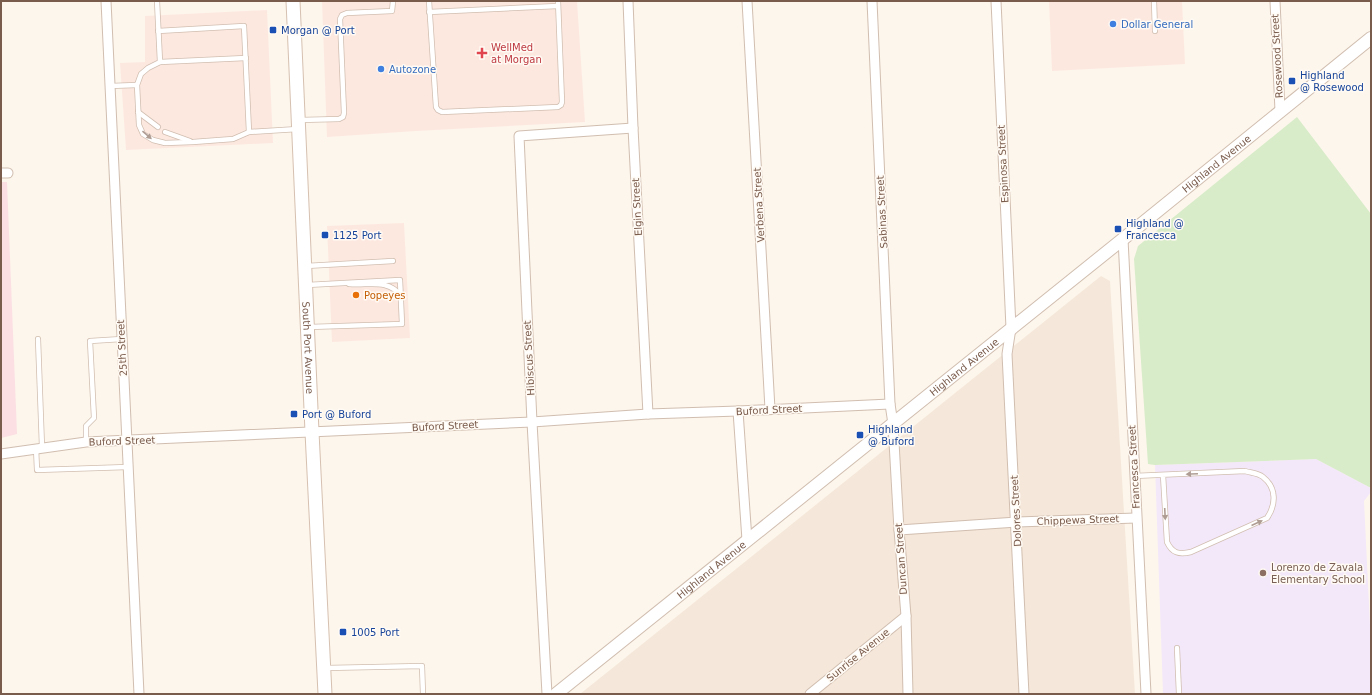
<svg xmlns="http://www.w3.org/2000/svg" width="1372" height="695" font-family="'DejaVu Sans',sans-serif">
<style>
.residential{fill:#f5e8da}
.commercial{fill:#fde8e0}
.education{fill:#f3e8fa}
.medical{fill:#fbdfe3}
.green{fill:#d8ecc9}
.lines{fill:none;stroke-linecap:round;stroke-linejoin:round}
.service-casing{stroke:#d1beb0;stroke-width:6}
.minor-casing{stroke:#d1beb0;stroke-width:11}
.tertiary-casing{stroke:#d1beb0;stroke-width:14}
.secondary-casing{stroke:#d6c0b0;stroke-width:15}
.service{stroke:#fff;stroke-width:4.5}
.minor{stroke:#fff;stroke-width:9}
.tertiary{stroke:#fff;stroke-width:12}
.secondary{stroke:#fff;stroke-width:13}
.oneway{fill:#af9d94}
.shop-dot{fill:#3f7fe0;stroke:#fffaf3;stroke-width:1.5}
.transit-dot{fill:#1a4fb4;stroke:#fffaf3;stroke-width:1.5}
.health-dot{fill:#e0444e;stroke:#fffaf3;stroke-width:1.5}
.food-dot{fill:#e8710a;stroke:#fffaf3;stroke-width:1.5}
.education-dot{fill:#8d6e63;stroke:#fffaf3;stroke-width:1.5}
.labels{text-anchor:middle;dominant-baseline:central;stroke-width:3;stroke-linejoin:round;paint-order:stroke}
.shop-label{font-size:10px;fill:#366cbe;stroke:#fffaf3;text-anchor:start}
.transit-label{font-size:10px;fill:#164399;stroke:#fffaf3;text-anchor:start}
.health-label{font-size:10px;fill:#be3a42;stroke:#fffaf3;text-anchor:start}
.street-label{font-size:10px;fill:#7a5c4d;stroke:#fffaf3}
.food-label{font-size:10px;fill:#c56008;stroke:#fffaf3;text-anchor:start}
.education-label{font-size:10px;fill:#785e54;stroke:#fffaf3;text-anchor:start}
</style>
<rect width="100%" height="100%" fill="#fdf6ec"/>
<path class="residential" d="M 1101,276 L 1110,281 L 1135,694 L 580,694 Z"/>
<g class="commercial">
<path d="M 322,1 L 577,1 L 585,122 L 416,131 L 327,137 Z"/>
<path d="M 1049,1 L 1182,1 L 1185,64 L 1052,71 Z"/>
<path d="M 267,10 L 273,143 L 126,150 L 120,63 L 145,62 L 145,16 Z"/>
<path d="M 404,223 L 410,338 L 332,342 L 327,226 Z"/>
</g>
<path class="education" d="M 1316,459 L 1371,488 L 1371,492 L 1364,501 L 1371,646 L 1371,694 L 1163,694 L 1155,465 Z"/>
<path class="medical" d="M 1,182 L 7,182 L 17,434 L 1,438 Z"/>
<path class="green" d="M 1297,117 L 1371,214 L 1371,488 L 1316,459 L 1155,465 L 1148,464 L 1134,259 L 1138,246 Z"/>
<g class="lines">
<defs>
<g id="service">
<path d="M 157,1 L 160,62 L 148,68 L 141,74 L 137,85 L 139,125 L 143,134 L 153,140 L 165,143 L 193,142 L 233,139 L 249,132 L 298,129"/>
<path d="M 429,1 L 436,107 L 438,110 L 442,112 L 558,107 L 561,105 L 562,102 L 558,1"/>
<path d="M 1154,1 L 1155,31"/>
<path d="M 429,12 L 558,6"/>
<path d="M 158,31 L 244,26 L 249,132"/>
<path d="M 160,62 L 246,58"/>
<path d="M 110,86 L 137,85"/>
<path d="M 138,112 L 158,127"/>
<path d="M 300,120 L 339,119 L 343,117 L 344,113 L 340,19 L 342,15 L 347,13 L 392,11 L 393,1"/>
<path d="M 165,132 L 190,141"/>
<path d="M 306,266 L 393,261"/>
<path d="M 349,284 C 368,286 388,278 401,296"/>
<path d="M 307,285 L 400,280 L 402,324 L 309,327"/>
<path d="M 38,339 L 42,447"/>
<path d="M 86,442 L 86,426 L 94,418 L 90,341 L 122,339"/>
<path d="M 36,448 L 37,470 L 128,467"/>
<path d="M 1134,476 L 1245,471 C 1251,473 1258,473 1263,477 C 1277,488 1276,505 1267,518 L 1191,552 C 1179,555 1172,553 1167,542 L 1163,475"/>
<path d="M 1177,648 L 1179,694"/>
<path d="M 326,668 L 422,666 L 423,694"/>
</g>
<g id="minor">
<path d="M 106,1 L 139,694"/>
<path d="M 628,1 L 633,128 L 648,414"/>
<path d="M 747,1 L 770,409"/>
<path d="M 872,1 L 890,404 L 893,424 L 899,530 L 906,616 L 908,694"/>
<path d="M 996,1 L 1011,328 L 1007,354 L 1024,694"/>
<path d="M 1275,1 L 1280,111"/>
<path d="M 1,173 L 8,173"/>
<path d="M 1123,239 L 1146,694"/>
<path d="M 738,411 L 747,540"/>
<path d="M 1,454 L 86,442 L 532,422 L 648,414 L 738,411 L 890,404"/>
<path d="M 899,530 L 1017,522 L 1136,518"/>
<path d="M 547,694 L 532,422 L 519,136 L 633,128"/>
<path d="M 810,694 L 906,616"/>
</g>
<g id="tertiary">
<path id="s1" d="M 556,694 L 1123,239 L 1371,38"/>
</g>
<g id="secondary">
<path id="s2" d="M 293,1 L 312,432 L 325,694"/>
</g>
</defs>
<use href="#service" class="service-casing"/>
<use href="#minor" class="minor-casing"/>
<use href="#tertiary" class="tertiary-casing"/>
<use href="#secondary" class="secondary-casing"/>
<use href="#service" class="service"/>
<use href="#minor" class="minor"/>
<use href="#tertiary" class="tertiary"/>
<use href="#secondary" class="secondary"/>
</g>
<defs><path id="oneway-solid" d="M-6-.8H1V-3.2L6.5 0L1 3.2V.8H-6Z"/></defs>
<g class="oneway">
<use href="#oneway-solid" transform="translate(147 135) rotate(41)"/>
<use href="#oneway-solid" transform="translate(1192 474) rotate(177)"/>
<use href="#oneway-solid" transform="translate(1165 514) rotate(87)"/>
<use href="#oneway-solid" transform="translate(1257 523) rotate(-24)"/>
</g>
<g class="shop-dot">
<circle cx="1113" cy="24" r="4"/>
<circle cx="381" cy="69" r="4"/>
</g>
<g class="transit-dot">
<rect x="269" y="26" width="8" height="8" rx="2"/>
<rect x="1288" y="77" width="8" height="8" rx="2"/>
<rect x="1114" y="225" width="8" height="8" rx="2"/>
<rect x="321" y="231" width="8" height="8" rx="2"/>
<rect x="290" y="410" width="8" height="8" rx="2"/>
<rect x="856" y="431" width="8" height="8" rx="2"/>
<rect x="339" y="628" width="8" height="8" rx="2"/>
</g>
<path class="health-dot" d="M480 47h4v4h4v4h-4v4h-4v-4h-4v-4h4z"/>
<circle class="food-dot" cx="356" cy="295" r="4"/>
<circle class="education-dot" cx="1263" cy="573" r="4"/>
<g class="labels">
<g class="shop-label">
<text x="1121" y="24">Dollar General</text>
<text x="389" y="69">Autozone</text>
</g>
<g class="transit-label">
<text x="281" y="30">Morgan @ Port</text>
<text x="1300" y="75">Highland<tspan x="1300" dy="12">@ Rosewood</tspan></text>
<text x="1126" y="223">Highland @<tspan x="1126" dy="12">Francesca</tspan></text>
<text x="333" y="235">1125 Port</text>
<text x="302" y="414">Port @ Buford</text>
<text x="868" y="429">Highland<tspan x="868" dy="12">@ Buford</tspan></text>
<text x="351" y="632">1005 Port</text>
</g>
<g class="health-label">
<text x="491" y="47">WellMed<tspan x="491" dy="12">at Morgan</tspan></text>
</g>
<g class="street-label">
<text transform="translate(1277 56) rotate(-93)">Rosewood Street</text>
<text stroke="none"><textPath href="#s1" startOffset="847">Highland Avenue</textPath></text>
<text transform="translate(1003 164) rotate(-93)">Espinosa Street</text>
<text transform="translate(759 205) rotate(-93)">Verbena Street</text>
<text transform="translate(637 207) rotate(-93)">Elgin Street</text>
<text transform="translate(882 212) rotate(-93)">Sabinas Street</text>
<text transform="translate(122 348) rotate(-93)">25th Street</text>
<text stroke="none"><textPath href="#s2" startOffset="347">South Port Avenue</textPath></text>
<text transform="translate(529 358) rotate(-93)">Hibiscus Street</text>
<text stroke="none"><textPath href="#s1" startOffset="523">Highland Avenue</textPath></text>
<text transform="translate(769 410) rotate(-3)">Buford Street</text>
<text transform="translate(445 426) rotate(-3)">Buford Street</text>
<text transform="translate(122 441) rotate(-2)">Buford Street</text>
<text transform="translate(1134 467) rotate(-93)">Francesca Street</text>
<text transform="translate(1016 511) rotate(-93)">Dolores Street</text>
<text transform="translate(1078 520) rotate(-2)">Chippewa Street</text>
<text transform="translate(901 559) rotate(-94)">Duncan Street</text>
<text stroke="none"><textPath href="#s1" startOffset="199">Highland Avenue</textPath></text>
<text transform="translate(858 655) rotate(-39)">Sunrise Avenue</text>
</g>
<g class="food-label">
<text x="364" y="295">Popeyes</text>
</g>
<g class="education-label">
<text x="1271" y="567">Lorenzo de Zavala<tspan x="1271" dy="12">Elementary School</tspan></text>
</g>
</g>
<rect width="1372" height="695" fill="none" stroke="#7a5c4d" stroke-width="4"/>
</svg>
